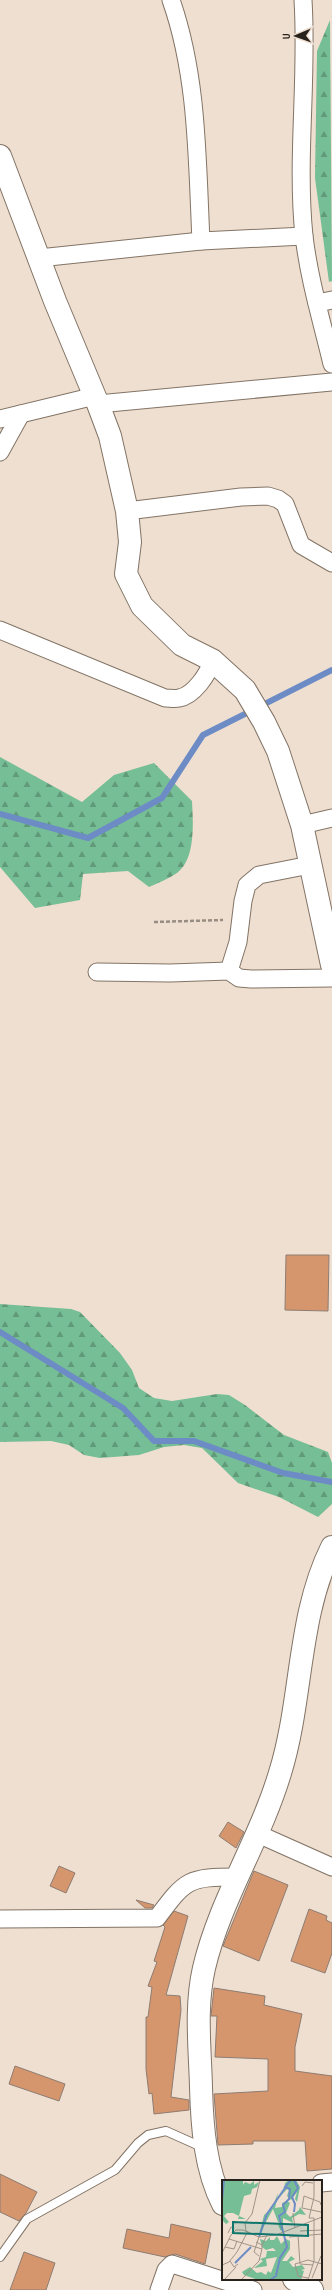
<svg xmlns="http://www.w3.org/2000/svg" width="332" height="2290" font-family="'Sofia Sans Condensed',sans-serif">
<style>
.forest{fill:url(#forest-firs)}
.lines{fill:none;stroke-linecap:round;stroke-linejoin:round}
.stream{stroke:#6d8cc5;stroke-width:6}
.building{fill:#d5966d;stroke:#8e7c72}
.lane-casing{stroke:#827466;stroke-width:10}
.street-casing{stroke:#827466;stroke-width:19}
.secondary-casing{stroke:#827466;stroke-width:24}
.path{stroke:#988d82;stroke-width:2.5;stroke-dasharray:4 2;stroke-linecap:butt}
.lane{stroke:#fff;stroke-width:8}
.street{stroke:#fff;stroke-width:17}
.secondary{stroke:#fff;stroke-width:22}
.inset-river{fill:none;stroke:#6d8cc5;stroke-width:2}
.inset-road{fill:none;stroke:#9f9388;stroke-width:1}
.view{fill:#0f766e;fill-opacity:0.15;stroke:#0f766e;stroke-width:2}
.inset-edge{fill:none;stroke:#28221c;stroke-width:2}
</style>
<defs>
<pattern id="forest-firs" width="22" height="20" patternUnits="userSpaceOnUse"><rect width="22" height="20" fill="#76be95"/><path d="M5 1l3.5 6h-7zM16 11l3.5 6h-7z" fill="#619a79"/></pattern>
</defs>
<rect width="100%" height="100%" fill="#efdfd0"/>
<g class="forest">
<path d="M 330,20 L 332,281 L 329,282 L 315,178 L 317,51 Z"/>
<path d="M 0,757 L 82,802 L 114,775 L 154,763 L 192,801 C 193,822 196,859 177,873 C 168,879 158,883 149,887 L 128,871 L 83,874 L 80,900 L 35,908 L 0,867 Z"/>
<path d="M 0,1304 L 71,1309 L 80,1312 L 120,1353 L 132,1370 L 139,1388 L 154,1398 L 172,1401 L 217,1394 L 229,1395 L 245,1405 L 284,1435 L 328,1452 L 332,1463 L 332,1504 L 318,1517 L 279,1497 L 238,1483 L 202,1448 L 184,1445 L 164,1447 L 139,1455 L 100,1458 L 84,1455 L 69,1445 L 51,1441 L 0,1442 Z"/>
</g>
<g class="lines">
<g class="stream">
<path d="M 0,814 L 88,838 L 162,798 L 203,735 L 332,670"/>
<path d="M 0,1332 L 123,1408 L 154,1441 L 194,1441 L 283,1473 L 332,1482"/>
</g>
</g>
<g class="building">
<path d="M 286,1255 L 329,1255 L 328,1311 L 285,1310 Z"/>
<path d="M 228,1822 L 244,1832 L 236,1848 L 219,1836 Z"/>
<path d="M 59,1866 L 75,1873 L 66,1893 L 50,1886 Z"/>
<path d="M 254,1871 L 288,1885 L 259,1961 L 223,1946 Z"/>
<path d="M 136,1900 L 154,1905 L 152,1908 L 145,1908 Z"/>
<path d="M 309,1909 L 327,1916 L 326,1920 L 332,1923 L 332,1953 L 325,1973 L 291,1961 Z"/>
<path d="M 174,1911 L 188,1916 L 166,1995 L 180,1996 L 181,2010 L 171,2097 L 189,2100 L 189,2110 L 154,2114 L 152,2093 L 149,2094 L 146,2069 L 146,2017 L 148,2017 L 152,1987 L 148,1986 L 157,1962 L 154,1961 L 165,1927 L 163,1925 Z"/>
<path d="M 214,1988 L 265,1996 L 264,2005 L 302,2014 L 295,2047 L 295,2071 L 332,2076 L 332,2169 L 307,2171 L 305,2141 L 253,2141 L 253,2144 L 218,2145 L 214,2094 L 268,2091 L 268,2059 L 215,2057 L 217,2016 L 211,2016 Z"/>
<path d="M 15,2066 L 65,2084 L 59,2101 L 9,2084 Z"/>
<path d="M 0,2174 L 37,2192 L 26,2213 L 19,2221 L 0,2212 Z"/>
<path d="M 171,2224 L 211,2233 L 205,2264 L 175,2254 L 165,2257 L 123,2248 L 127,2229 L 169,2238 Z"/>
<path d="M 24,2252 L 55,2263 L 46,2290 L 10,2290 Z"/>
</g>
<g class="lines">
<defs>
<path id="lane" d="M 0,2257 L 27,2219 L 115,2170 L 138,2143 L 148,2135 L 166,2131 L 204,2148"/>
<g id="street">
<path d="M 171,0 C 198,77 197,160 201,241"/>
<path d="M 303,0 C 308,79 296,158 304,236 C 309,279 322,322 332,364"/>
<path d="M 39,258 L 201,241 L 304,236"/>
<path d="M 317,303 L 332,300"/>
<path d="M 98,404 L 332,382"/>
<path d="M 0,419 L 95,396"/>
<path d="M 0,452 L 21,414"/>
<path d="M 127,511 L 241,497 L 268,496 L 278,499 L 285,504 L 301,545 L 332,563"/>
<path d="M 0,630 L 165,698 C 170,698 174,699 179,698 C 193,696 209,674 212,660"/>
<path d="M 302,825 L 332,818"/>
<path d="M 229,971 L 238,942 L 243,901 L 247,885 L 259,875 L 310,865"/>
<path d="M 97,972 L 170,973 L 229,971 L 239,978 L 251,979 L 332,978"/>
<path d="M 258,1834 L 332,1867"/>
<path d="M 0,1919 L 157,1918 C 186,1879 188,1877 238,1877"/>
<path d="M 321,2183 L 332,2182"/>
<path d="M 159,2290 L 166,2270 L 172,2264 L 253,2290"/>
</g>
<g id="secondary">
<path d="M 0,156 L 55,301 L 98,404 L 110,436 L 127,511 L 130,542 L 126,574 L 142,606 L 182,645 L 212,660 L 245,690 L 264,722 L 278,751 L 302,825 L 332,965"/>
<path d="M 223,2204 C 205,2169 202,2126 201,2087 C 200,2048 195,2007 204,1968 C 220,1900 260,1840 280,1773 C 303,1699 297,1617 332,1547"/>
<path d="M 294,2279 L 312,2290"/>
</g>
</defs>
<use href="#lane" class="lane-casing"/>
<use href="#street" class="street-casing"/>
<use href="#secondary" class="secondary-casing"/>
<path class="path" d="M 154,922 L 223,920"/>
<use href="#lane" class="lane"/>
<use href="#street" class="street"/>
<use href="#secondary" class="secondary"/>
</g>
<g transform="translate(222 2180)">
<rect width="100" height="100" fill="#efdfd0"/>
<path d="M 0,0 L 21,0 L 21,5 L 23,2 L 28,4 L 32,1 L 32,5 L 37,2 L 35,7 L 30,9 L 29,14 L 22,16 L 17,36 L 24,39 L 16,39 L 17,36 L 11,33 L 5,33 L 2,36 L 7,42 L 4,44 L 0,40 ZM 67,0 L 74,0 L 78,7 L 75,22 L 73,19 L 75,12 L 69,20 L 65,16 L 67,10 L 65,9 L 55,20 L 53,28 L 60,27 L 60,23 L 65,21 L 68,23 L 64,33 L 68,37 L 77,30 L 78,27 L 84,35 L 77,34 L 70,38 L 71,43 L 61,38 L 61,49 L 59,51 L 56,45 L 59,43 L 56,42 L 51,29 L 37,55 L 42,35 L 50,28 L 56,13 L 55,19 L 62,10 L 63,3 ZM 55,56 L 59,64 L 64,59 L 68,61 L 68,69 L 60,81 L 65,81 L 69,76 L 73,79 L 67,82 L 71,87 L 80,85 L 83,89 L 79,90 L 82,91 L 79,100 L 36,100 L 22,95 L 20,92 L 28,87 L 35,93 L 39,92 L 44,95 L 46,91 L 49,93 L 55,77 L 44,79 L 45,86 L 32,88 L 41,81 L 38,79 L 44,77 L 45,71 L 54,71 L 51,68 L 44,70 L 40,67 L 38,59 L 44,61 L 48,57 L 48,60 L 52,60 Z" fill="#76be95"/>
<path class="inset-river" d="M 0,21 L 2,0M 72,32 L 73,24 L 70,17 L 76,8 L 72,0M 37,57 L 45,34 L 63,8M 13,83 L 29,67M 48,100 L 54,96 L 58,78 L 65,67 L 57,36 L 63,32 L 61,25 L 67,19 L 68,9 L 63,7 L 69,0"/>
<path class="inset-road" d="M 92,0 L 92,17 L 87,38 L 92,38 L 92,41M 80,6 L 83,2 L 91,3M 99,25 L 98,22 L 82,16 L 80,28 L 99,32M 71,33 L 73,48M 24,51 L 23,43 L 30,34 L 38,0M 78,51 L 100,50M 6,53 L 9,47 L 12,48 L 10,53M 76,55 L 78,84 L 91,85M 67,57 L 100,54M 7,59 L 40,69 L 40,65M 34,62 L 40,65 L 45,55M 3,67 L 12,69 L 15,61M 0,73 L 9,55 L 14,50 L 21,50 L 37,57 L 54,55 L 100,37M 37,76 L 32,72 L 37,57M 8,81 L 12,87 L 16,84M 0,85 L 7,82 L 15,72 L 26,51M 86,98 L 76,96 L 73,84 L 86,80 L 100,84M 90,98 L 99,76M 2,100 L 14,87M 19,100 L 37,81 L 40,69M 86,100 L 92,81 L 92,41"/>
<path class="view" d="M 11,42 L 86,45 L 86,56 L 11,53 Z"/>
<rect width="100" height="100" class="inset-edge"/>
</g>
<g transform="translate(296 36) rotate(268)" stroke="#efdfd0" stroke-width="3" paint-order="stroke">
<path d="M0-3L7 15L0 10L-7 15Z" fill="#28221c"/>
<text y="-6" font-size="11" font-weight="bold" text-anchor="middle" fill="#28221c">U</text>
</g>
</svg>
